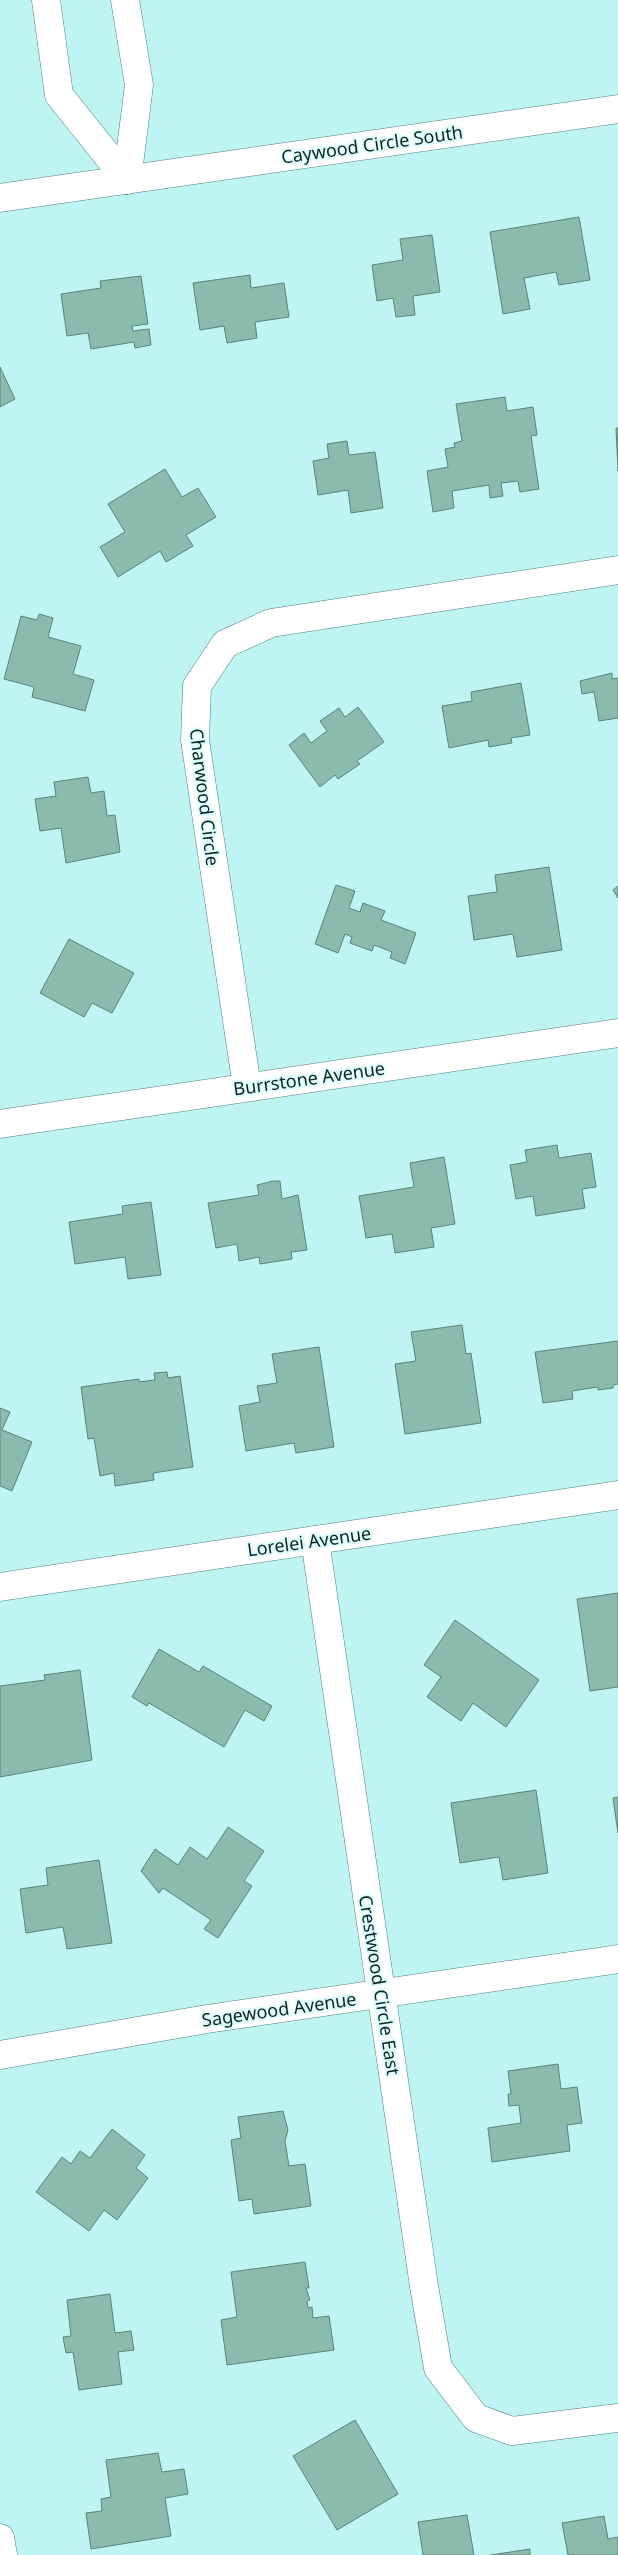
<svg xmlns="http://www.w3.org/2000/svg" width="618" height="2555" font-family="'Noto Sans',sans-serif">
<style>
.building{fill:#8bbbac;stroke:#578678}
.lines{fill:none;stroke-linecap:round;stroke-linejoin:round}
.minor-casing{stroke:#4c807f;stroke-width:29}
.minor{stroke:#fff;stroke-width:28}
.labels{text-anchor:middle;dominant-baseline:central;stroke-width:4.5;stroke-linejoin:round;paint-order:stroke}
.street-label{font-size:18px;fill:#0e2423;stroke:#ddfefc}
</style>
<rect width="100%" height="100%" fill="#bef5f3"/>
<g class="building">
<path d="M 579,217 L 590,280 L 559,285 L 556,272 L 524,278 L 530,309 L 503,314 L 490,232 Z"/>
<path d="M 432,235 L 440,292 L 413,296 L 415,315 L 396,317 L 393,298 L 377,301 L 372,265 L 403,260 L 400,239 Z"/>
<path d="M 250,275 L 251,288 L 284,283 L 289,317 L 255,322 L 257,338 L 227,343 L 224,326 L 200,330 L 193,283 Z"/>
<path d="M 141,276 L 148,324 L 132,326 L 133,331 L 149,329 L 151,345 L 135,348 L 134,342 L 91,349 L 88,333 L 67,336 L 61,294 L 101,288 L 100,281 Z"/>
<path d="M 0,367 L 15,399 L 0,407 Z"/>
<path d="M 505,397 L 507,411 L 533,407 L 537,435 L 531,436 L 539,489 L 520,492 L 518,481 L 501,483 L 503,496 L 490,498 L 489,485 L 452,491 L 454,508 L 433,512 L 427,471 L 448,467 L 445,449 L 455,447 L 454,443 L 462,441 L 456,404 Z"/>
<path d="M 616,428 L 618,428 L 618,471 Z"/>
<path d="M 347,441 L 349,455 L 375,452 L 383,508 L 351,513 L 348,490 L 318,495 L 313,461 L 329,458 L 327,444 Z"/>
<path d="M 165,469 L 182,497 L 198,488 L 216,517 L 186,535 L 193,546 L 166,562 L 160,551 L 118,577 L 100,547 L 125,532 L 108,504 Z"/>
<path d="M 39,614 L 53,618 L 48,637 L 81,646 L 73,674 L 94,680 L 85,711 L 32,697 L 34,687 L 4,679 L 21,616 L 37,620 Z"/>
<path d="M 612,673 L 612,679 L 618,678 L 618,718 L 599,721 L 594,692 L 582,694 L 580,681 Z"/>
<path d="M 521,683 L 530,735 L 511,738 L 512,743 L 489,747 L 488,740 L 449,748 L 442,706 L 472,701 L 471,692 Z"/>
<path d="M 358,707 L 384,742 L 357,761 L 360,764 L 338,779 L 335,775 L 320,787 L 289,745 L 304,733 L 311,743 L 327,731 L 320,721 L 339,708 L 345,717 Z"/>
<path d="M 88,777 L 91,793 L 104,791 L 107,816 L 115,815 L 120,852 L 66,863 L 61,828 L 40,831 L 35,799 L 56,796 L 54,782 Z"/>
<path d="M 549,867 L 562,950 L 517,957 L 513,934 L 474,940 L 468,896 L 497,892 L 495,875 Z"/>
<path d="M 336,885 L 355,891 L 349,908 L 360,912 L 363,903 L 385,911 L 381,920 L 416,933 L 405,964 L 390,958 L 392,952 L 374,945 L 372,951 L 350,943 L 352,937 L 345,934 L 338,953 L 315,944 Z"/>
<path d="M 618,886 L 618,898 L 613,890 Z"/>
<path d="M 69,939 L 134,973 L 112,1013 L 92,1003 L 84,1017 L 40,993 Z"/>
<path d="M 557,1145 L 559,1158 L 591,1153 L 596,1187 L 582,1189 L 585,1208 L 536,1216 L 533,1196 L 516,1199 L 510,1165 L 527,1162 L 525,1150 Z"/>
<path d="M 444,1157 L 455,1224 L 431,1228 L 434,1247 L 395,1253 L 392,1234 L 366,1238 L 359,1196 L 414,1187 L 410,1163 Z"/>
<path d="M 273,1181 L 280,1181 L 282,1199 L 298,1195 L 307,1250 L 291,1252 L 292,1259 L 260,1264 L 259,1257 L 239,1261 L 237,1244 L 216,1248 L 208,1203 L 259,1195 L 257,1185 Z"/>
<path d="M 151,1202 L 161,1275 L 128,1279 L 125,1257 L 75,1264 L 69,1222 L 123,1214 L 122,1206 Z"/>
<path d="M 462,1325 L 466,1354 L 471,1353 L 481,1423 L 405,1434 L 395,1364 L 416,1361 L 411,1332 Z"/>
<path d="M 618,1341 L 618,1384 L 613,1385 L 613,1388 L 598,1390 L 598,1387 L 572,1391 L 573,1399 L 543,1403 L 535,1352 Z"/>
<path d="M 319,1347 L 334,1447 L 296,1453 L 294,1443 L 246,1451 L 239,1406 L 260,1402 L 257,1386 L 277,1383 L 272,1354 Z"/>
<path d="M 167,1372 L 168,1378 L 180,1376 L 193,1467 L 153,1473 L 154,1480 L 115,1486 L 114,1473 L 100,1476 L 94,1438 L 88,1439 L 81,1387 L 139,1379 L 139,1382 L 155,1380 L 154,1373 Z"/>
<path d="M 0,1408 L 10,1412 L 2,1430 L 32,1442 L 12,1491 L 0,1486 Z"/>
<path d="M 618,1593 L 618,1687 L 590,1691 L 577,1599 Z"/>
<path d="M 455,1620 L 539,1680 L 506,1727 L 473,1703 L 461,1721 L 427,1697 L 441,1677 L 424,1665 Z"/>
<path d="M 159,1649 L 199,1672 L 203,1666 L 272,1706 L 264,1721 L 245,1710 L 224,1747 L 149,1703 L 147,1706 L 132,1697 Z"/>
<path d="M 80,1670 L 92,1760 L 0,1777 L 0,1686 L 45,1680 L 44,1675 Z"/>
<path d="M 536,1790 L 548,1873 L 503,1880 L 499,1857 L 460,1863 L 451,1803 Z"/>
<path d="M 618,1797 L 618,1833 L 613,1798 Z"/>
<path d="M 228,1827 L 264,1851 L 244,1881 L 252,1886 L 218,1938 L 204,1929 L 211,1920 L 163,1888 L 159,1893 L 141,1871 L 155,1849 L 178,1865 L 190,1847 L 207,1859 Z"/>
<path d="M 99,1860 L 112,1943 L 67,1949 L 63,1927 L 26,1933 L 20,1889 L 48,1885 L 46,1868 Z"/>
<path d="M 558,2064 L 561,2089 L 577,2087 L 582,2123 L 567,2125 L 570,2151 L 492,2162 L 488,2128 L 521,2123 L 519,2105 L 509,2106 L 508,2094 L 511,2094 L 508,2071 Z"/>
<path d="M 283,2111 L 288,2130 L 285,2141 L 289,2166 L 305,2164 L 311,2206 L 254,2214 L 252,2199 L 239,2201 L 231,2140 L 241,2138 L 238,2117 Z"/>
<path d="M 112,2129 L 145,2155 L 136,2168 L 148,2178 L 117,2220 L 104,2210 L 89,2231 L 36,2192 L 62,2157 L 71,2164 L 80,2151 L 90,2158 Z"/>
<path d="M 305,2262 L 309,2288 L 306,2288 L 310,2300 L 307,2301 L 308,2308 L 312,2307 L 313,2318 L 329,2316 L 334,2350 L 227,2365 L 221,2320 L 237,2317 L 231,2272 Z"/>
<path d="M 110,2294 L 115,2333 L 131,2331 L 134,2350 L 118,2352 L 122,2384 L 79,2390 L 73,2352 L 66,2353 L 63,2337 L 71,2336 L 67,2300 Z"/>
<path d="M 355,2420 L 398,2494 L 337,2530 L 293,2456 Z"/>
<path d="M 158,2453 L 162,2472 L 184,2469 L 188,2494 L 165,2498 L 171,2536 L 91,2549 L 86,2513 L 102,2511 L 101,2499 L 111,2497 L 106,2460 Z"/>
<path d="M 467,2515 L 474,2555 L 423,2555 L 418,2522 Z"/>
<path d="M 604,2516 L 608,2539 L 618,2537 L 618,2555 L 568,2555 L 562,2523 Z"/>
<path d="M 530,2549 L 530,2555 L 491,2555 Z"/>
</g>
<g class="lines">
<defs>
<g id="minor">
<path d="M 46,0 L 59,95 L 127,180"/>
<path d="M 125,0 L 139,85 L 127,180"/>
<path d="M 0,198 L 618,109"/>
<path d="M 247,1087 L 195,740 L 197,686 L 225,644 L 271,623 L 618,570"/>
<path d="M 0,1124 L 618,1033"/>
<path d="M 315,1540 L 424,2286 L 438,2368 L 476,2418 L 512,2431 L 618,2418"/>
<path d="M 0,1587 L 618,1495"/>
<path d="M 0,2055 L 207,2019 L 618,1959"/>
<path d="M 0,2538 L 3,2555"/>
</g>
</defs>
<use href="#minor" class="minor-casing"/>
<use href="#minor" class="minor"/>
</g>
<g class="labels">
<g class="street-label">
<text transform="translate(372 144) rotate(-8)">Caywood Circle South</text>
<text transform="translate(205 797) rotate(83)">Charwood Circle</text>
<text transform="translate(309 1078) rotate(-8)">Burrstone Avenue</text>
<text transform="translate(309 1541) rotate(-8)">Lorelei Avenue</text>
<text transform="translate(380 1985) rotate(81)">Crestwood Circle East</text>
<text transform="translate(279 2009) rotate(-8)">Sagewood Avenue</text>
</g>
</g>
</svg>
